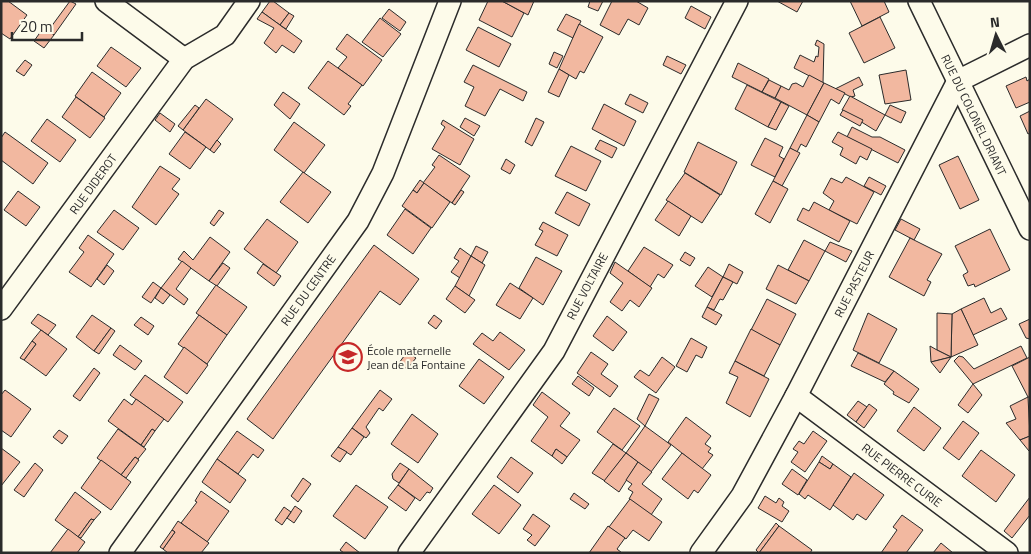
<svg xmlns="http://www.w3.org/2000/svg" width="1031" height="554" font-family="'Titillium Web',sans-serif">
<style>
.building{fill:#f2b8a0;stroke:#2b2b2b}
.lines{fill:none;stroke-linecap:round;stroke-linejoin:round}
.street-casing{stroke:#2b2b2b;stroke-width:24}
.street{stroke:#fdfbea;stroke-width:21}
.labels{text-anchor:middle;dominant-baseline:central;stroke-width:4;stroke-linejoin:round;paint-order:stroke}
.street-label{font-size:12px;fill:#2b2b2b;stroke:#fdfbea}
.poi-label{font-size:12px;fill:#2b2b2b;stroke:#fdfbea;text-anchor:start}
</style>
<rect width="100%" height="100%" fill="#fdfbea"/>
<g class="building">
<path d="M 1,1 L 8,1 L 27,15 L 10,39 L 1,33 Z"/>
<path d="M 70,1 L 76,4 L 54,35 L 48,31 Z"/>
<path d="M 270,1 L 273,1 L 289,13 L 280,25 L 262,12 Z"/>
<path d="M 488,1 L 502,1 L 524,13 L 512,37 L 479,20 Z"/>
<path d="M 502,1 L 534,1 L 528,15 Z"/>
<path d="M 590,1 L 603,1 L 598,11 L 588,7 Z"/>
<path d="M 612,1 L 636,1 L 648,8 L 639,25 L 628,19 L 619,35 L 600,25 Z"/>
<path d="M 777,1 L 803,1 L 797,12 Z"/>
<path d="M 850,1 L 884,1 L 889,12 L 862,26 Z"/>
<path d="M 691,6 L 711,17 L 705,29 L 685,18 Z"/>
<path d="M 389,9 L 406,22 L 400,31 L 382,18 Z"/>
<path d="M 262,12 L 302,41 L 294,53 L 282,45 L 276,53 L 264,43 L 274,28 L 257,19 Z"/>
<path d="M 289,13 L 294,16 L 286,29 L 280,25 Z"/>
<path d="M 566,14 L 581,21 L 573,38 L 557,30 Z"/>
<path d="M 880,17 L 895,48 L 864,63 L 849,33 Z"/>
<path d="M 380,18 L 401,34 L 383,57 L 362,42 Z"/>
<path d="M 579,24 L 603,37 L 584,73 L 580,71 L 576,79 L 559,69 Z"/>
<path d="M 44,27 L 54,35 L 44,48 L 34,41 Z"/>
<path d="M 478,27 L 511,44 L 499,67 L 466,50 Z"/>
<path d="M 347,34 L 382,60 L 363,86 L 338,68 L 347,57 L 336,49 Z"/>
<path d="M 817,40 L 824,44 L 823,83 L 794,68 L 800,55 L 814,62 L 816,56 L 818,57 L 819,47 L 815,45 Z"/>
<path d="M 111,47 L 141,68 L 126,87 L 97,66 Z"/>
<path d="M 554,52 L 563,56 L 557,68 L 549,64 Z"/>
<path d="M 667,56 L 686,65 L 681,74 L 663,65 Z"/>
<path d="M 25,60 L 32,65 L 24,76 L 16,71 Z"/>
<path d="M 328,61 L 362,85 L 348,104 L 351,106 L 344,115 L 308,88 Z"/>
<path d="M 738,63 L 769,79 L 762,92 L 732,77 Z"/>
<path d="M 473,65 L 527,92 L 523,101 L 500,89 L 485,116 L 465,106 L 474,87 L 464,82 Z"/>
<path d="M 559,69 L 569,75 L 559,97 L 548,92 Z"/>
<path d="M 906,70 L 911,100 L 885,104 L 879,75 Z"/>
<path d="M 92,72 L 121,93 L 104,117 L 75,96 Z"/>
<path d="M 809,75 L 824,83 L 807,115 L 775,98 L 781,86 L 789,90 L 792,84 L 796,83 L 803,87 Z"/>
<path d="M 859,77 L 863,85 L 853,90 L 855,96 L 851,97 L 835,89 Z"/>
<path d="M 1026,77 L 1027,81 L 1030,79 L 1030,102 L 1016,108 L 1006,86 Z"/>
<path d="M 769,80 L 781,86 L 775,98 L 762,92 Z"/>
<path d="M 824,83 L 845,93 L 839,104 L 831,99 L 819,122 L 807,115 Z"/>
<path d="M 747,85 L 781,102 L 768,127 L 735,109 Z"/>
<path d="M 283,92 L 300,104 L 290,119 L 274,105 Z"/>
<path d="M 630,94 L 648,103 L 643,113 L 625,104 Z"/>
<path d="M 850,96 L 885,115 L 876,131 L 842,110 Z"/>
<path d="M 76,97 L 105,118 L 90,138 L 62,117 Z"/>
<path d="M 206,99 L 233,119 L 210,150 L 183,130 Z"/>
<path d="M 781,102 L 789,106 L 776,130 L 768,127 Z"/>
<path d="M 604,104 L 636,121 L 624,146 L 592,129 Z"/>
<path d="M 195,105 L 199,108 L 183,130 L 178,126 Z"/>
<path d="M 890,105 L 906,112 L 901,123 L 885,115 Z"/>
<path d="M 843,110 L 863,120 L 860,126 L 840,115 Z"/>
<path d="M 1030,111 L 1030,133 L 1028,134 L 1020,116 Z"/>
<path d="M 160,113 L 175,124 L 170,132 L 155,120 Z"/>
<path d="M 807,115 L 819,122 L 806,147 L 801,144 L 797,152 L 790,148 Z"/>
<path d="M 465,118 L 480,126 L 474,136 L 460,127 Z"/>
<path d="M 536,118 L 544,122 L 532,146 L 525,142 Z"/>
<path d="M 47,119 L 76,140 L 60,162 L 31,141 Z"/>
<path d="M 443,120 L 474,139 L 460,165 L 432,149 L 445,127 L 441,124 Z"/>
<path d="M 294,122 L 325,145 L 304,173 L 274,150 Z"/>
<path d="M 852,127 L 872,137 L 880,137 L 905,150 L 898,163 L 847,137 Z"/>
<path d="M 5,132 L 48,163 L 33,184 L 1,160 L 1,138 Z"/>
<path d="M 185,132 L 206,147 L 190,169 L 169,154 Z"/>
<path d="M 838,132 L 872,149 L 867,160 L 860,156 L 856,164 L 840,155 L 843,148 L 832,142 Z"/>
<path d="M 765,138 L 783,147 L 779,156 L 784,159 L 775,177 L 751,165 Z"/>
<path d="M 217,140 L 221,144 L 214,153 L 210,150 Z"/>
<path d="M 600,140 L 617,148 L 612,158 L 595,149 Z"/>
<path d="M 698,142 L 737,162 L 721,195 L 684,172 Z"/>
<path d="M 571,146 L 601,161 L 586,191 L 555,176 Z"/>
<path d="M 790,148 L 800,153 L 782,186 L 773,181 Z"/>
<path d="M 439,155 L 470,176 L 452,203 L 423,183 L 435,167 L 432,165 Z"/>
<path d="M 958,156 L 979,200 L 960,209 L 939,165 Z"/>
<path d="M 506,159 L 515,165 L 510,174 L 501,169 Z"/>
<path d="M 160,166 L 180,179 L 172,189 L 179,194 L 156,225 L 132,207 Z"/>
<path d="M 303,172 L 331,192 L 308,223 L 280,202 Z"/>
<path d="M 685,173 L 720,195 L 702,223 L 666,200 Z"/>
<path d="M 846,177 L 874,192 L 857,224 L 829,210 L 834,201 L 823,193 L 831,178 L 842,183 Z"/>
<path d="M 869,177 L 886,186 L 881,195 L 864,186 Z"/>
<path d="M 420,180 L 424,183 L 417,193 L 413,190 Z"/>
<path d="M 773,181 L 788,189 L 770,223 L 755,214 Z"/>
<path d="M 424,183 L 450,202 L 432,228 L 402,206 L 413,190 L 417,193 Z"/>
<path d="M 461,190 L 464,192 L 455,205 L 452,203 Z"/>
<path d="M 18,191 L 40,207 L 26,226 L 4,210 Z"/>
<path d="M 567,192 L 590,204 L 579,226 L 555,213 Z"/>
<path d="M 668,201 L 691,216 L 679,236 L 655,220 Z"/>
<path d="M 814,202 L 850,221 L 839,242 L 797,220 L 803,208 L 809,211 Z"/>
<path d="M 405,209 L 431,228 L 413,254 L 387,235 Z"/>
<path d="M 114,210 L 139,228 L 123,250 L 97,232 Z"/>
<path d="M 219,210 L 224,213 L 214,226 L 210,223 Z"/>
<path d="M 267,219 L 298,242 L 276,273 L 244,249 Z"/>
<path d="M 901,219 L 920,229 L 914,240 L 895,230 Z"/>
<path d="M 543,222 L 568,235 L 557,256 L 535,245 L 543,231 L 539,229 Z"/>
<path d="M 990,229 L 1010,270 L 975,287 L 974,284 L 968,286 L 963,275 L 968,272 L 955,246 Z"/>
<path d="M 88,235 L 114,254 L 91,287 L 69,272 L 84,252 L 79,248 Z"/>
<path d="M 210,237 L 230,252 L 209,281 L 178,259 L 184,251 L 193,260 Z"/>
<path d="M 910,238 L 942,254 L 927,280 L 931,282 L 924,296 L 889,277 Z"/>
<path d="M 804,240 L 825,251 L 809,281 L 788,270 Z"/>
<path d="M 830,242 L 852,251 L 846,262 L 825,251 Z"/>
<path d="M 374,245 L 419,279 L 400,305 L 380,291 L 273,439 L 247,419 Z"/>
<path d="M 476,246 L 488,252 L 482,263 L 471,256 Z"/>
<path d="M 644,247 L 673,265 L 664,278 L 658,274 L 650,287 L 628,271 Z"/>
<path d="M 460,248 L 471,256 L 460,278 L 451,272 L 459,261 L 454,258 Z"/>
<path d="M 685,252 L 695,258 L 690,266 L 680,260 Z"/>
<path d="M 471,256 L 485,265 L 469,296 L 455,286 Z"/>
<path d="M 536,257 L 562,271 L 543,305 L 519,288 Z"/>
<path d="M 182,261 L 191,268 L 176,289 L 188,299 L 184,305 L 161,288 Z"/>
<path d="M 615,262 L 652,288 L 639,307 L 630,300 L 622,311 L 610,302 L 623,283 L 610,273 Z"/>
<path d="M 223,263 L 230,268 L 217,286 L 209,281 Z"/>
<path d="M 263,264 L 281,276 L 274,286 L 257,273 Z"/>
<path d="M 729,264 L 743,272 L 737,284 L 723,277 Z"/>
<path d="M 107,265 L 114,271 L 104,285 L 97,279 Z"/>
<path d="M 778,265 L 809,281 L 796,304 L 766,289 Z"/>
<path d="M 708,267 L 723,277 L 712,297 L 695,286 Z"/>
<path d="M 723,277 L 733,282 L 723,300 L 720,299 L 714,310 L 707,307 Z"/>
<path d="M 153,282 L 161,288 L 151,303 L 142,297 Z"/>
<path d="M 510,283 L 533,298 L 520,319 L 496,305 Z"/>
<path d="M 216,285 L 247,307 L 227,335 L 196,313 Z"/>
<path d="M 455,286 L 475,300 L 465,313 L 446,299 Z"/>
<path d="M 161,288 L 170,295 L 163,304 L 155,298 Z"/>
<path d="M 984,298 L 991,313 L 1001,308 L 1007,319 L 973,335 L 961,309 Z"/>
<path d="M 767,299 L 796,314 L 780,345 L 751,330 Z"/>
<path d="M 707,307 L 722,315 L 716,325 L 702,317 Z"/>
<path d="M 961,309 L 978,345 L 951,357 L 952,314 Z"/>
<path d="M 868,313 L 897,329 L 879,363 L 853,350 Z"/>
<path d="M 937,313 L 952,314 L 951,357 L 937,350 Z"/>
<path d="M 38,314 L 56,325 L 48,335 L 31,323 Z"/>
<path d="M 92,315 L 111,328 L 94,351 L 76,337 Z"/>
<path d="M 199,315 L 227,335 L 207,364 L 178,344 Z"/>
<path d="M 434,315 L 442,321 L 436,329 L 428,323 Z"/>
<path d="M 607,316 L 627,332 L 613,351 L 593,336 Z"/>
<path d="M 141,317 L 154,326 L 148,335 L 134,325 Z"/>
<path d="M 1030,319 L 1030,339 L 1026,338 L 1019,324 Z"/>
<path d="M 111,328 L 115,331 L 99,354 L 94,351 Z"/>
<path d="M 751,329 L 780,345 L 764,376 L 735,361 Z"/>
<path d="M 41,330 L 67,349 L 46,376 L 24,360 L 36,344 L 32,341 Z"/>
<path d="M 500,332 L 525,350 L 509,370 L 473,344 L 482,333 L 493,341 Z"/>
<path d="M 691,338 L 707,347 L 702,358 L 696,355 L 687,372 L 676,366 Z"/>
<path d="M 32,341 L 36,344 L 24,360 L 20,358 Z"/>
<path d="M 120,345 L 142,361 L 135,370 L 113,355 Z"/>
<path d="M 930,346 L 937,350 L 951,357 L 931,362 Z"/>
<path d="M 1021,346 L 1027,358 L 973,384 L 954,361 L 959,356 L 963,357 L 974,369 Z"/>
<path d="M 184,347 L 208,365 L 187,394 L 164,377 Z"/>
<path d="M 407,352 L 416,358 L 407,369 L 399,363 Z"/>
<path d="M 591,352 L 608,364 L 601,374 L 618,386 L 610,397 L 577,373 Z"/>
<path d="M 858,353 L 894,371 L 885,382 L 851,366 Z"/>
<path d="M 662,357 L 675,367 L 656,393 L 634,377 L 640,370 L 649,376 Z"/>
<path d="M 951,357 L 940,373 L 931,362 Z"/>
<path d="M 1030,357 L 1030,397 L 1028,397 L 1012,366 Z"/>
<path d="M 479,359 L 504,377 L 484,404 L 459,386 Z"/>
<path d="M 735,361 L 769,379 L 750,417 L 726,403 L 738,377 L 729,373 Z"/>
<path d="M 94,368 L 100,373 L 80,401 L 73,396 Z"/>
<path d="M 894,371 L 919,389 L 909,403 L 893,394 L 894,392 L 884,384 Z"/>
<path d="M 145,375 L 183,402 L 168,422 L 130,395 Z"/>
<path d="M 578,376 L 594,388 L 589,396 L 572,384 Z"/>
<path d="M 973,384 L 982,395 L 968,413 L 958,405 Z"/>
<path d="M 5,390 L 31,409 L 11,437 L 1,430 L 1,395 Z"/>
<path d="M 380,390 L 392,399 L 383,411 L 379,408 L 366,427 L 370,433 L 366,438 L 352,428 Z"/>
<path d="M 542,392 L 570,413 L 560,426 L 580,440 L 567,457 L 556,449 L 552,456 L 531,441 L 548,417 L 533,405 Z"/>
<path d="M 649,394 L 659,399 L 645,426 L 637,419 Z"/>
<path d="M 1028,397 L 1030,436 L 1020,440 L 1006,423 L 1016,419 L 1010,406 Z"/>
<path d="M 124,399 L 132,405 L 136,399 L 164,419 L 155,431 L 152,429 L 141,445 L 108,421 Z"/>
<path d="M 858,401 L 867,407 L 856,422 L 847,415 Z"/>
<path d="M 869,404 L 877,410 L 864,428 L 856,422 Z"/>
<path d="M 914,407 L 941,428 L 924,451 L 897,431 Z"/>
<path d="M 614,408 L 640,426 L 622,450 L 597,432 Z"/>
<path d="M 412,414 L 438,434 L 418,463 L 391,444 Z"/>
<path d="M 686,417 L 711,436 L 705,444 L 711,448 L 708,452 L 713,455 L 702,469 L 668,442 Z"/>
<path d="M 963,421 L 979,433 L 959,460 L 943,448 Z"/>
<path d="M 645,426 L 671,445 L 651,472 L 626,453 Z"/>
<path d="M 352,428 L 364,437 L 351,455 L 338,447 Z"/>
<path d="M 118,429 L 146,449 L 138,459 L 135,457 L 121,475 L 97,458 Z"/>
<path d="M 152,429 L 155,431 L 144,447 L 141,445 Z"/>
<path d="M 59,430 L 68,436 L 62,444 L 53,437 Z"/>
<path d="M 237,431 L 264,450 L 258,458 L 253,454 L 238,474 L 217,459 Z"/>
<path d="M 813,431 L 827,441 L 805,472 L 791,462 L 798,452 L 793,449 L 799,441 L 804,444 Z"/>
<path d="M 1030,436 L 1030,451 L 1029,451 L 1020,440 Z"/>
<path d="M 613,444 L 626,453 L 605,481 L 592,473 Z"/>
<path d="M 338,447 L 347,452 L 340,462 L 331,456 Z"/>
<path d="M 1,448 L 20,462 L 1,486 Z"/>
<path d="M 556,449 L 567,457 L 562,464 L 552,456 Z"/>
<path d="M 981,450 L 1015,475 L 996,502 L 962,476 Z"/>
<path d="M 626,453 L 638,462 L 619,492 L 604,481 Z"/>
<path d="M 682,453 L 711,475 L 698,493 L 694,490 L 688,499 L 662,479 Z"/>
<path d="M 822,456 L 833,464 L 830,469 L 819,462 Z"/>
<path d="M 135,457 L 139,460 L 126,478 L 121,475 Z"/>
<path d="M 511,457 L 533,473 L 518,493 L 497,477 Z"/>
<path d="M 217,459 L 246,480 L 230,503 L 202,482 Z"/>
<path d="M 101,460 L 131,482 L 111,510 L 81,488 Z"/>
<path d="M 638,462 L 652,472 L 642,484 L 662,499 L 651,515 L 629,499 L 633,492 L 628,489 L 632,484 L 626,480 Z"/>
<path d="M 819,462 L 830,469 L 833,464 L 851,477 L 830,510 L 808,495 L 805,499 L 799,494 Z"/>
<path d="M 35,463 L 43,470 L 24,497 L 14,490 Z"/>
<path d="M 400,463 L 409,469 L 399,483 L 393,479 L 392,474 Z"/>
<path d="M 409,469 L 433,488 L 430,493 L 427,492 L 420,501 L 398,485 Z"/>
<path d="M 792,469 L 807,480 L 798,495 L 782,484 Z"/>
<path d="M 854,473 L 884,495 L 866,520 L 857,514 L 853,520 L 833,505 Z"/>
<path d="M 303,478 L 311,484 L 298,502 L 291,496 Z"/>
<path d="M 356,485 L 388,507 L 365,539 L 333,516 Z"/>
<path d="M 398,485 L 415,498 L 406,511 L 388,498 Z"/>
<path d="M 494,485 L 521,505 L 499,534 L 472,514 Z"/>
<path d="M 201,491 L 229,511 L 207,542 L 181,523 L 197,502 L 195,501 Z"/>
<path d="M 75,492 L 101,512 L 94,520 L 91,519 L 78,537 L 55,520 Z"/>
<path d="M 574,493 L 589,504 L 585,509 L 570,499 Z"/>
<path d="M 765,496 L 776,503 L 779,498 L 784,502 L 782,506 L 789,511 L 782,522 L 758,508 Z"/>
<path d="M 1030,497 L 1030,515 L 1012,538 L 1004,531 Z"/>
<path d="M 630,499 L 662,522 L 649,541 L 633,530 L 626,539 L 609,527 Z"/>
<path d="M 295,506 L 302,511 L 294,523 L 287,518 Z"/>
<path d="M 284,507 L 291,512 L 282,525 L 275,520 Z"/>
<path d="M 533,514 L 550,526 L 535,546 L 527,540 L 532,535 L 523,529 Z"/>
<path d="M 902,515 L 923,530 L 906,553 L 881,553 L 897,530 L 893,527 Z"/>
<path d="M 91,519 L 94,520 L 81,538 L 78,537 Z"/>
<path d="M 178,521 L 209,543 L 201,553 L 168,553 L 163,549 L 175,532 L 172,530 Z"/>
<path d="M 776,523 L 779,526 L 759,553 L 756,550 Z"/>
<path d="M 608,526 L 625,538 L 617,549 L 622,553 L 589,553 Z"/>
<path d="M 779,526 L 812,550 L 810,553 L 759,553 Z"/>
<path d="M 68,529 L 85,542 L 77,553 L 50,553 Z"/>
<path d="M 172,530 L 175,532 L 163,549 L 160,547 Z"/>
<path d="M 346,542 L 360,553 L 344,553 L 340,550 Z"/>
<path d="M 941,543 L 953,553 L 933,553 Z"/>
</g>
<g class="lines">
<defs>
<g id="street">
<path d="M 106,1 L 184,59"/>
<path d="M 919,1 L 1030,229"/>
<path d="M 1,309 L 184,59 L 225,35 L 249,1"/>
<path d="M 796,396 L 1007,553"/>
<path d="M 120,553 L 358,221 L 383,173 L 450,1"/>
<path d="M 409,553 L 554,351 L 737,1"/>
<path d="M 701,553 L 742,496 L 796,396 L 958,81 L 1030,45"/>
</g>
</defs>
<use href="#street" class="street-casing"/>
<use href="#street" class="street"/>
</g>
<defs>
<symbol id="school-ring" viewBox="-11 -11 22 22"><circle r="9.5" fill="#fdfbea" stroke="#c62828" stroke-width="1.5"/><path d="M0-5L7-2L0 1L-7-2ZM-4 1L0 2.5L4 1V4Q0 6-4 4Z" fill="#c62828"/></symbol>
</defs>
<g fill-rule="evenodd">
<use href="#school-ring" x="332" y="341" width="32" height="32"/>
</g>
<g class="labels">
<g class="street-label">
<text transform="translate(974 115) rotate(64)">RUE DU COLONEL DRIANT</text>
<text transform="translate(93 184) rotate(-54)">RUE DIDEROT</text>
<text transform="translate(854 284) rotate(-63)">RUE PASTEUR</text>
<text transform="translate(587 286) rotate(-62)">RUE VOLTAIRE</text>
<text transform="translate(308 290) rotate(-54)">RUE DU CENTRE</text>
<text transform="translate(902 475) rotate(37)">RUE PIERRE CURIE</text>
</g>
<g class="poi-label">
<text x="367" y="350">École maternelle<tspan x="367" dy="14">Jean de La Fontaine</tspan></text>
</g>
</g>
<rect width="1031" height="554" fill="none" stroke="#2b2b2b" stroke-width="5"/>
<g transform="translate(996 35) rotate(355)" stroke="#fdfbea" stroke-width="4" paint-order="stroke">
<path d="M0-4L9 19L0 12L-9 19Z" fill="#2b2b2b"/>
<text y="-8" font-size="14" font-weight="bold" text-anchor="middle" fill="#2b2b2b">N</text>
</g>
<path d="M12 32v8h70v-8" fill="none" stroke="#2b2b2b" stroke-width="2.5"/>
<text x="20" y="32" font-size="15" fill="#2b2b2b" stroke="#fdfbea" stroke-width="4" paint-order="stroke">20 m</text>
</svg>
